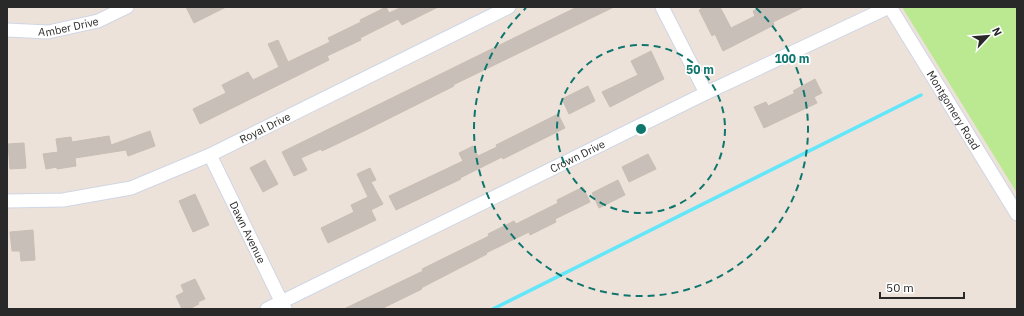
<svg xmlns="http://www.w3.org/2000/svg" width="1024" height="316" font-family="'IBM Plex Sans',sans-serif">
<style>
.green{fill:#bbe991}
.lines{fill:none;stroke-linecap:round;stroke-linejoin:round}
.stream{stroke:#62e6f9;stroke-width:3.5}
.building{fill:#c8bfb9;stroke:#c8beb3}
.minor-casing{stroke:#cfd6e4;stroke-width:15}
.minor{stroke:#fff;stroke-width:13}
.ring{fill:none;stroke:#0f766e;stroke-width:2;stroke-dasharray:7 5}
.labels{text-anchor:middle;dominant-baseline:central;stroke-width:3.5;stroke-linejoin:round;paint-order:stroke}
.street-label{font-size:11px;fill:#292929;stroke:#fff}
.centre{fill:#0f766e;stroke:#fff;stroke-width:2}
.ring-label{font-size:12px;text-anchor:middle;font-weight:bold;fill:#0f766e;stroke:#fff;stroke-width:3.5;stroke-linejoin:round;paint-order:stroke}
</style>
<rect width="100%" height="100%" fill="#ede2d9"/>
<path class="green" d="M 902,7 L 1017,7 L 1017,193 Z"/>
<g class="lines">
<path class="stream" d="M 493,309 L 921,95"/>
</g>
<g class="building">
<path d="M 186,7 L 226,7 L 194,23 Z"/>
<path d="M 386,7 L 389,13 L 402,7 L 438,7 L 402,25 L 398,19 L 360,38 L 361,40 L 327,56 L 329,60 L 200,124 L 193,109 L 226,93 L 222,85 L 248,72 L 253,80 L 279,67 L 268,44 L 278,40 L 288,62 L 330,42 L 328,38 L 361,22 L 360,20 Z"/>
<path d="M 577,7 L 614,7 L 453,85 L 454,86 L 360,133 L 322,151 L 321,149 L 301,158 L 307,170 L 294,176 L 282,152 Z"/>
<path d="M 704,7 L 720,7 L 731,28 L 755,16 L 753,11 L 761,7 L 804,7 L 773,22 L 774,25 L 723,51 L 715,34 L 712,36 L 699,10 Z"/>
<path d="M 651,51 L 664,79 L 610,107 L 602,92 L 638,75 L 631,61 Z"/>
<path d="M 815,79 L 822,93 L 814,97 L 817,103 L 764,128 L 754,107 L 766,102 L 768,106 L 795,93 L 793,91 Z"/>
<path d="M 588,86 L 595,101 L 569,114 L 562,99 Z"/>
<path d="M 558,114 L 565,128 L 503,159 L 502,157 L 460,178 L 461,179 L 396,210 L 389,196 L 463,161 L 459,153 L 473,146 L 478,156 L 497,147 L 496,145 Z"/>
<path d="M 150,131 L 155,146 L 128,156 L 126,150 L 75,158 L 76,166 L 57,169 L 57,167 L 46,169 L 43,154 L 58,152 L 56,139 L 71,137 L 72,142 L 109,136 L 111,145 Z"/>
<path d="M 24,143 L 26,168 L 10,169 L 8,144 Z"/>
<path d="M 648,154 L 656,169 L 629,182 L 622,167 Z"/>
<path d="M 265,160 L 278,184 L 263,192 L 250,168 Z"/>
<path d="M 370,168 L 376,180 L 371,182 L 383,204 L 371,210 L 376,220 L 328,243 L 321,228 L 354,212 L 351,205 L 368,197 L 357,174 Z"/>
<path d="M 618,180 L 625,195 L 599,208 L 592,193 Z"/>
<path d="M 583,187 L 590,202 L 555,219 L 556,222 L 530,235 L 529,232 L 486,253 L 487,254 L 421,288 L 422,289 L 381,309 L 344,309 L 423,271 L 422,269 L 489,236 L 488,234 L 514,221 L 516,224 L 558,203 L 557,200 Z"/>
<path d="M 195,194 L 209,225 L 193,232 L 179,201 Z"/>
<path d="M 33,230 L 35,260 L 21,261 L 20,251 L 12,251 L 10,232 Z"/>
<path d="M 195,279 L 205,299 L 198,302 L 199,304 L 189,309 L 182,309 L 176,296 L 184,292 L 181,285 Z"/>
</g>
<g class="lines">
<defs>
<g id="minor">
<path d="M 662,7 L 706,93"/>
<path id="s1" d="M 890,7 L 1017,214"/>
<path id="s2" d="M 7,30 L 48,32 L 98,21 L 127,7"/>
<path id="s3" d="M 210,155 L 285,309"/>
<path id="s4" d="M 7,201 L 63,200 L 131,188 L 210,155 L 509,7"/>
<path id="s5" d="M 267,309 L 706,93 L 889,7"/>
</g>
</defs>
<use href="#minor" class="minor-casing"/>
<use href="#minor" class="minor"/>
</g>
<g class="ring">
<circle cx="641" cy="129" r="84"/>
<path d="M756 8A167 167 0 1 1 526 8"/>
</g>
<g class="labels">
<g class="street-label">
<text stroke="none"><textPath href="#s2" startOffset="62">Amber Drive</textPath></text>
<text stroke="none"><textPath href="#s1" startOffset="121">Montgomery Road</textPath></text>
<text stroke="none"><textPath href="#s4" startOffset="272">Royal Drive</textPath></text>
<text stroke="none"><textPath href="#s5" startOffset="346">Crown Drive</textPath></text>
<text stroke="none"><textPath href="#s3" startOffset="86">Dawn Avenue</textPath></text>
</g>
</g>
<circle cx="641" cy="129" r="6" class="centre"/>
<g class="ring-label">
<text x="792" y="63">100 m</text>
<text x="700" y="74">50 m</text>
</g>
<rect width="1024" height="316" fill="none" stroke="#292929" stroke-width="16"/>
<g transform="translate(988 36) rotate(64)" stroke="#ffffff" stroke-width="3" paint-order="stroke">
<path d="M0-3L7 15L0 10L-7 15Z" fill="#292929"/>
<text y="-6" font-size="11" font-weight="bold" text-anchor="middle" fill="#292929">N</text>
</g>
<path d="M880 292v6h84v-6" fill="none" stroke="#292929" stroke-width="2"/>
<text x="886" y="292" font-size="12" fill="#292929" stroke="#ffffff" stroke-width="3" paint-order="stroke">50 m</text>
</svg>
